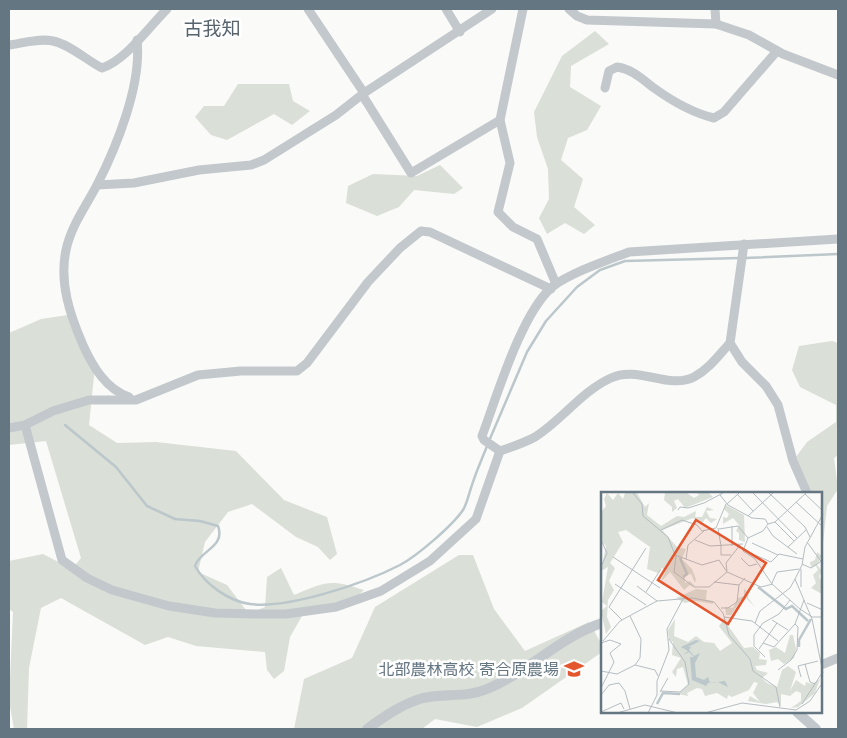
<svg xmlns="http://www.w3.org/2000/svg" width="847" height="738" font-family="Arial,'Noto Sans JP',sans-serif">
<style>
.green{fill:#dadfd7}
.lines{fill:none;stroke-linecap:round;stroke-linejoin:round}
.stream{stroke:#bbc7cb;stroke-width:2.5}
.minor{stroke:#c3c8cc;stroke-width:9}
.tertiary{stroke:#c3c8cc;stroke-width:10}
.labels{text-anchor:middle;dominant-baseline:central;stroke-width:5;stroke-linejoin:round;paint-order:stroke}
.poi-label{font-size:16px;fill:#657683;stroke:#fff;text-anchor:end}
.quarter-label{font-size:19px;fill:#57646e;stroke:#fff}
.inset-river{fill:none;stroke:#bbc7cb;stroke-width:2.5}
.inset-road{fill:none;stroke:#b5bdc2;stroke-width:1}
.view{fill:#e4572e;fill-opacity:0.15;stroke:#e4572e;stroke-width:2.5}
.inset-edge{fill:none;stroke:#657683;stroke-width:2.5}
</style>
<rect width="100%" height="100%" fill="#fafaf8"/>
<g class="green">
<path d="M 595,31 L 609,44 L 571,66 L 570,87 L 601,106 L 587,130 L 568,138 L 561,160 L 583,179 L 574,207 L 595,225 L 584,234 L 565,223 L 547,234 L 539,218 L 549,199 L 548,169 L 537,137 L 534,112 L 562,56 Z"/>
<path d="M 238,84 L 289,84 L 293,101 L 310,111 L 292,125 L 274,114 L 227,140 L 211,135 L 195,117 L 204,106 L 224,106 Z"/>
<path d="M 440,165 L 463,188 L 454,194 L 414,190 L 399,207 L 377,216 L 346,203 L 348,186 L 373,174 L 417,176 Z"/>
<path d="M 68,315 L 95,366 L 89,425 L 117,443 L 156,442 L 236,451 L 284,500 L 327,517 L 337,554 L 330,560 L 318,547 L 296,537 L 252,504 L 228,512 L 205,542 L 198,572 L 227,585 L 249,614 L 265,607 L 267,577 L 281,568 L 294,595 C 327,581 331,579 364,590 L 353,600 L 306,609 L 290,637 L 284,671 L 274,679 L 267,670 L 265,652 L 196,646 L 168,637 L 145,645 L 61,598 L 41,608 L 29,668 L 27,729 L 14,729 L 9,701 L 13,612 L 9,609 L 9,561 L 43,554 L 72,569 L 81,558 L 46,441 L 9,445 L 9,333 L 41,319 Z"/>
<path d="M 832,341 L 838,343 L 838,455 L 834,458 L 838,489 L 827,506 L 821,562 L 821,493 L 806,493 L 796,457 L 807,442 L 836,422 L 836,405 L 800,387 L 792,370 L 799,346 Z"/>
<path d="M 459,555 L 473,555 L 494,609 L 525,651 L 589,622 L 602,645 L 602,652 L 522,708 L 477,727 L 435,719 L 422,729 L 294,729 L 304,679 L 352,658 L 375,607 Z"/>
</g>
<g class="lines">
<g class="stream">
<path d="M 745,258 L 838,254"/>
<path d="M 65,425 L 116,467 L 147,506 L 175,519 L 200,521 L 218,526 C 226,547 199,551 195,566 C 205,584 228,601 250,604 C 289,609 365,583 400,565 C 417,556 452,526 463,510 C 467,504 469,493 472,485 C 476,472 482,459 487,446"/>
<path d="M 489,441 L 527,352 L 546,321 L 577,287 L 600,270 L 625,261 L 740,258"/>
</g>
<g class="minor">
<path d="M 308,9 L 364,93"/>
<path d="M 446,9 L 460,32"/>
<path d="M 523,9 L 500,120 L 510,163 L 498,212 L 513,227 L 537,239 L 556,284"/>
<path d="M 569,9 L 577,16 L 587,20 L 716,24 L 749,35 L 783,54 L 838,75"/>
<path d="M 715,9 L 716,24"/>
<path d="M 9,45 C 23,43 39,38 53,41 C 71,45 86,60 102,68 C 126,60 149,27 167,9"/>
<path d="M 605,88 L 609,71 L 617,67 C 632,69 642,79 654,88 C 672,101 693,113 714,118 L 724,112 L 777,51"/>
<path d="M 363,96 L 411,173 L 500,120"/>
<path d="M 97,185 L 134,183 L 199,170 L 251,165 L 264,160 L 336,115 L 364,93 L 492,9"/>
<path d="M 744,244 L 730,343 L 742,362 L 766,386 L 778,405 L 793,461 L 807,493"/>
<path d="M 730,343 C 719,355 709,369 694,377 C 668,390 638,365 611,378 C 582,391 562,420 535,437 C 524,443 512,447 500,451 L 484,440 L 482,436 C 497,396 521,314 552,287 C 570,273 608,260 629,252 L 838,239"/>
<path d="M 129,397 C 106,389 93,367 83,345 C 70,315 59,283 66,250 C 71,226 86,206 97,185 C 117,146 142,84 137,40"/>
<path d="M 25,425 L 62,560 L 87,578 L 112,590 L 169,606 L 215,613 L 259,614 L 286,614 L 336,607 L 381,591 L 430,561 L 476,519 L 500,451"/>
<path d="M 9,428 L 25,425 L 53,411 L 89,400 L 136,400 L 198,375 L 241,371 L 297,371 L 307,363 L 368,282 L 400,248 L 421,231 L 430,232 L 551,289"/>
<path d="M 821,665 L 838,658"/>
</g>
<g class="tertiary">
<path d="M 797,712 L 816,729"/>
<path d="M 367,729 C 385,716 402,704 423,698 C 445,693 466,698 487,689 C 528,672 560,637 602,623"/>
</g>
</g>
<defs>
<symbol id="school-bare" viewBox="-9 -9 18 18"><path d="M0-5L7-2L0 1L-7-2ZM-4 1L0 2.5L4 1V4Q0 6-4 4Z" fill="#e4572e" stroke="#fff" stroke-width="2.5" paint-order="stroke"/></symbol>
</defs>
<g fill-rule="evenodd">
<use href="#school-bare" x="560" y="655" width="28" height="28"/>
</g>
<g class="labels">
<g class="poi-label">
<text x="559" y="669">北部農林高校 寄合原農場</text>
</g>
<g class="quarter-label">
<text x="212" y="28">古我知</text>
</g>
</g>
<g transform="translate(601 492)">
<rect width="221" height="221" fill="#fafaf8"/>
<path d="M 6,1 L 12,8 L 17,1 L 22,7 L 24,1 L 36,1 L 44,15 L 48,11 L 46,23 L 60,34 L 76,24 L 83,25 L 95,19 L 94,25 L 101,25 L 106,15 L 113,18 L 105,19 L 109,26 L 116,27 L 110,31 L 105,26 L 101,31 L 92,26 L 61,38 L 76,55 L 85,57 L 81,67 L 91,77 L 95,87 L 94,91 L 90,82 L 84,83 L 84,91 L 89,89 L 95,95 L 89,93 L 83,98 L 69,80 L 59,91 L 65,78 L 60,76 L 57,81 L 46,77 L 49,55 L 25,38 L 17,40 L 22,50 L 9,71 L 14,76 L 8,89 L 13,98 L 7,108 L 6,125 L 10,135 L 5,142 L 0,119 L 6,114 L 1,110 L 7,75 L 0,79 L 5,54 L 0,49 L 0,20 L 5,14 L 3,7 ZM 64,1 L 86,1 L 93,6 L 98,3 L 96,1 L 108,1 L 112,5 L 84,16 L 77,7 L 73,9 L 76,16 L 71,20 L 71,15 L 63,8 ZM 125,13 L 143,23 L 144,50 L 138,48 L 138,41 L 135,39 L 138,33 L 132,26 L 122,32 L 122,25 L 126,26 L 128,22 L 123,17 ZM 216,60 L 221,64 L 216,73 L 221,79 L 218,84 L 221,91 L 221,102 L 210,96 L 215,91 L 212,83 L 217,78 L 215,74 L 210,75 L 209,70 L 214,68 ZM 95,97 L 106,98 L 105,108 L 112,109 L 112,112 L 94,109 L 84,111 L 75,106 ZM 143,97 L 148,101 L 147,106 L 154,115 L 145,106 L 143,110 L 140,108 L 130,123 L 125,123 L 124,115 L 132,116 L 137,106 L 143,104 ZM 74,127 L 73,144 L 87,150 L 95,144 L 103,150 L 113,151 L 119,159 L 131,151 L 118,134 L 123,128 L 143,156 L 152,155 L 159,161 L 158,167 L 166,168 L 165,173 L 154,174 L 156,178 L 167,181 L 161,186 L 166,191 L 176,195 L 181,178 L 187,174 L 195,180 L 189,199 L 195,188 L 204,194 L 205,190 L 211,192 L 219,187 L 214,201 L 197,215 L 190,216 L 200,209 L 200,201 L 195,199 L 189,204 L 180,202 L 180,214 L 176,210 L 165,212 L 147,209 L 149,204 L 159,210 L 152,201 L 157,191 L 153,190 L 148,198 L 131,205 L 127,203 L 126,207 L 116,201 L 104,204 L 101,197 L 96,196 L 86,201 L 87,204 L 77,202 L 87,193 L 82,175 L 76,177 L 75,185 L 71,180 L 80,166 L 71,163 L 72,150 L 68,147 L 67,138 ZM 189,143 L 192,143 L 195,157 L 193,166 L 183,172 L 177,167 L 170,169 L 168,158 L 175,155 L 184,161 Z" fill="#dadfd7"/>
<path d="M 95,148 L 99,149 L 87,155 L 90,155 L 88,158 L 93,164 L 99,161 L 94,171 L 95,185 L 103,188 L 107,185 L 109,191 L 124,189 L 127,195 L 117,190 L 112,191 L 107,191 L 105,194 L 91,188 L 89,165 L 93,165 L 88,160 L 82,163 L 87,159 L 80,155 Z" fill="#bbc7cb"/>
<path class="inset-river" d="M 79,66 L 86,82 L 82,85M 157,95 L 185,117 L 191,114 L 207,129M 198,155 L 198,148 L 210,127M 56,212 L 62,201 L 79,202"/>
<path class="inset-road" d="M 32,1 L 41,12 L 42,24 L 67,45 L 74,63 L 101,73 L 118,68 L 126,80M 152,1 L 196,46M 168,1 L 204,35 L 209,45M 136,2 L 152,19M 204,2 L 222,19M 119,3 L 127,13 L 151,26 L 164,27 L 167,32M 195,10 L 222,35M 126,12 L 138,1M 77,18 L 79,15 L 87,16 L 103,11 L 122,1M 222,22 L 204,55 L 201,73 L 194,87 L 211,127 L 222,181M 147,24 L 172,1M 174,30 L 193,49M 167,32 L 162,39 L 147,46 L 142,59 L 154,67 L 171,92 L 199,117 L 211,125 L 222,125M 167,32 L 174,30 L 205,1M 131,34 L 131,54M 166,35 L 172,44 L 196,62M 117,36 L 120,54M 118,37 L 137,34 L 147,46M 60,38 L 81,28 L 96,33 L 101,39 L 115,36 L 125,12M 0,48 L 6,61 L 0,75M 94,48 L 109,54 L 142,52M 206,50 L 222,72M 151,51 L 177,63M 120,54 L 120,63 L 130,63M 187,55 L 205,38M 154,63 L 170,70 L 178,62 L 202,67M 75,64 L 73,80 L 93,95 L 108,95 L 126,80 L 160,95 L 172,92M 12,65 L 59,96M 140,66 L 148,74 L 156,72M 85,67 L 87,53 L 104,38M 201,72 L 210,76 L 222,68M 200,77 L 200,95M 126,79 L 125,71 L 139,53M 113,90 L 138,93M 171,91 L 176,80 L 198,77M 14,92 L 45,113M 36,94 L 56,109M 45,100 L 60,77M 206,111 L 222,118M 120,116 L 127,116 L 136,110 L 138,93 L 144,86M 123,125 L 151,129 L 177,149M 21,128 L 8,115 L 45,56M 171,128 L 187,138M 154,131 L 159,119 L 189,96 L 194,87M 2,149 L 19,129 L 56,109 L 91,106 L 113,110 L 122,121 L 128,143 L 149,167 L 152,179 L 175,195 L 179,215M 0,151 L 9,148 L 20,152 L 9,161 L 13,170 L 0,196M 162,151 L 173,155 L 194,132 L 203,108M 158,157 L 176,131M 164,165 L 153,154 L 153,143 L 162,131 L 178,122 L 189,108M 204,172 L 209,190 L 214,192M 34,173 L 54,178 L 57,184M 177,178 L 190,168 L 196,158 L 197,135 L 194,132M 0,179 L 16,182 L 34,173 L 39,166 L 40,147 L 29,124M 200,185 L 197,174 L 217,169M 60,199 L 79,200 L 88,192 L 84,170 L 68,147M 59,200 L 67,186M 0,203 L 8,193 L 18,191 L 24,199 L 29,217M 201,212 L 221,181M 0,220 L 20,211 L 23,217M 16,221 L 44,213 L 77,221M 47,221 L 56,203 L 56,189 L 68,158 L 66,137 L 82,107M 104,221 L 141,211 L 195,218 L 209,209 L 222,190"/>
<path class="view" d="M 95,28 L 165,71 L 127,132 L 57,88 Z"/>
<rect width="221" height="221" class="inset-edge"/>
</g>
<rect width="847" height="738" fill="none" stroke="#657683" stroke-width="20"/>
</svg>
